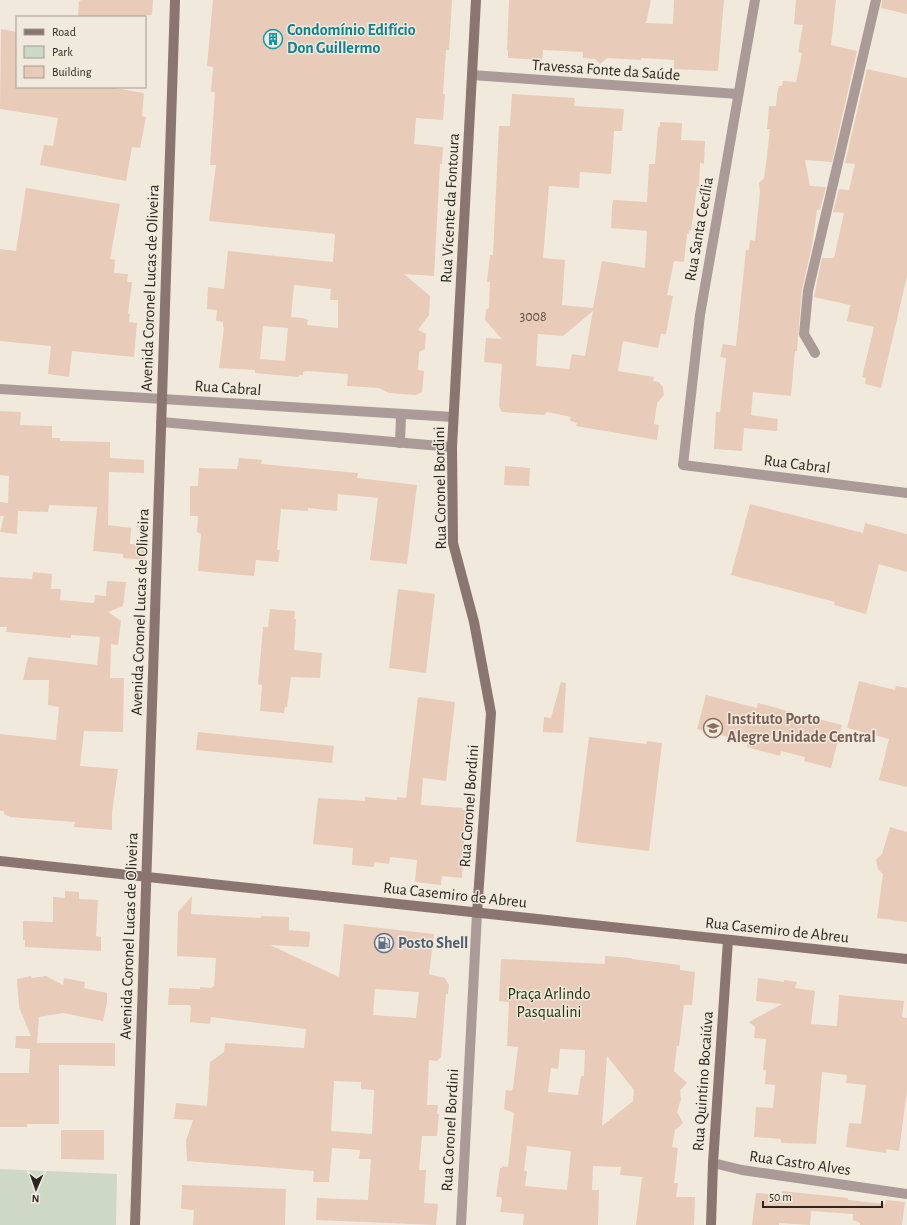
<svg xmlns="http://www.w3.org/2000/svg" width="907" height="1225" font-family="'Alegreya Sans',sans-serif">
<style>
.green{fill:#ced8c7}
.building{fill:#e8cbb9;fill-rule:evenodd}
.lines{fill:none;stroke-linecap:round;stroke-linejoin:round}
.street{stroke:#ab9b98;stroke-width:10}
.secondary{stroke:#8b7571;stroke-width:10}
.labels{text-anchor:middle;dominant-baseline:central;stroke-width:3;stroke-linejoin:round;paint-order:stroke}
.number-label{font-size:14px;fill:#5a5048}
.culture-label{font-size:16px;font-weight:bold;fill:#0d838f;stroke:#f2e9dd;text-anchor:start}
.street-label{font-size:16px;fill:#2a2722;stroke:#f2e9dd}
.education-label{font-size:16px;font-weight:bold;fill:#785e54;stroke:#f2e9dd;text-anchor:start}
.service-label{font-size:16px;font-weight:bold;fill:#4e5e75;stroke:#f2e9dd;text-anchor:start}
.park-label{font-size:16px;fill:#20360d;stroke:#f2e9dd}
</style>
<rect width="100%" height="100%" fill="#f2e9dd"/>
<path class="green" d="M 0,1169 L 117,1174 L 116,1225 L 0,1225 Z"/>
<g class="building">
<path d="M 82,0 L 153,0 L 152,15 L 145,15 L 145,17 L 78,17 L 79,1 Z"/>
<path d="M 213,0 L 452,0 L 449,50 L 446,50 L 443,94 L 445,94 L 443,120 L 416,118 L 414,144 L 443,147 L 442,164 L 440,164 L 434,276 L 404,274 L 430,296 L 429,315 L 418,330 L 426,334 L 425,349 L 419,352 L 418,370 L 424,371 L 422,392 L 416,395 L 389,393 L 379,388 L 347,386 L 348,374 L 307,371 L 303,372 L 303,375 L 299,375 L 299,377 L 255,373 L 255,370 L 219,368 L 224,327 L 223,327 L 223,322 L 216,321 L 217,310 L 207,309 L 208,287 L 224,289 L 228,251 L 333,262 L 335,234 L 209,221 L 216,165 L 210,165 L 215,92 L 211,92 L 213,67 L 207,66 ZM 294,285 L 331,289 L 330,300 L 338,300 L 338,328 L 307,325 L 308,320 L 303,318 L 291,317 ZM 263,326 L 288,328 L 285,361 L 260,359 Z"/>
<path d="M 509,0 L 651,0 L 646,23 L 673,24 L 674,0 L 724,0 L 718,71 L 674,69 L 674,60 L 641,58 L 641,60 L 607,58 L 600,64 L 595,59 L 583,58 L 583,52 L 543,50 L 542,60 L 508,58 L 508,50 L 507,50 Z"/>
<path d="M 796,0 L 836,0 L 831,45 L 857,51 L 832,162 L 805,160 L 810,186 L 826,187 L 820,210 L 817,210 L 812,246 L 802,290 L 798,337 L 797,351 L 795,351 L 791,396 L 753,392 L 751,415 L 778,419 L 777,431 L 744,428 L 742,451 L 714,449 L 716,412 L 720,412 L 726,358 L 720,357 L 723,344 L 736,346 L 746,250 L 749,250 L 750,240 L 755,241 L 760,192 L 759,183 L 764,178 L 767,156 L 770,129 L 767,129 L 769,106 L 776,106 L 777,94 L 779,86 L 782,86 L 783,81 L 796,82 L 802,53 L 798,52 L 803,25 L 794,24 Z"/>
<path d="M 882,0 L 907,0 L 907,14 L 881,8 Z"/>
<path d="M 1,29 L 17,32 L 17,87 L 109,87 L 144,93 L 142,116 L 146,117 L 140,148 L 132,147 L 126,181 L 40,165 L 44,145 L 53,146 L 58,118 L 0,109 Z"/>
<path d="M 867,69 L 907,78 L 907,276 L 881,388 L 865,384 L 866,378 L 862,377 L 874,327 L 847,321 L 850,305 L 814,297 L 822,258 L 834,258 L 844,213 L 833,212 L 839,189 L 849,190 L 855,164 L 845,163 Z"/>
<path d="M 512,94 L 575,98 L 574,106 L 624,109 L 622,131 L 614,131 L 611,174 L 580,172 L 579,188 L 549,186 L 543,258 L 565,260 L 562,305 L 593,308 L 602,261 L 645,268 L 647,231 L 611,228 L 612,207 L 613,200 L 647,202 L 649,164 L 655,164 L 658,128 L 660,126 L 660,122 L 682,123 L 681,140 L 705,141 L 704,164 L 700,163 L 699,187 L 697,187 L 691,231 L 689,230 L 689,234 L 687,234 L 684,262 L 674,261 L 667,295 L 673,296 L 666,334 L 661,334 L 658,348 L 623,341 L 618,371 L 654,377 L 653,381 L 659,382 L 663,387 L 664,395 L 657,403 L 654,424 L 659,425 L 657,440 L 576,426 L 577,423 L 570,421 L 571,417 L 547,412 L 544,415 L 502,412 L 499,406 L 502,364 L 484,362 L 486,338 L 502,339 L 485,320 L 486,310 L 489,308 L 490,282 L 487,282 L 490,255 L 493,255 L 499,126 L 510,126 ZM 593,311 L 585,356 L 572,354 L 569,369 L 536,366 L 538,334 L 563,336 Z"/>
<path d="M 26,188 L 120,204 L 110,259 L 115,260 L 114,273 L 128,274 L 127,282 L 132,282 L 128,314 L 130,314 L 129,322 L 137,323 L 134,357 L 72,351 L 69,377 L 48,374 L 51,346 L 0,341 L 0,249 L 16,251 Z"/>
<path d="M 0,411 L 21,412 L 20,425 L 52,426 L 52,438 L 60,438 L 60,441 L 110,442 L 110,458 L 144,460 L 144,473 L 109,472 L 108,525 L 131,528 L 130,544 L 145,545 L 145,560 L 123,558 L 123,554 L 93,551 L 97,507 L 49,505 L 48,512 L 18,511 L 17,534 L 0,532 L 4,516 L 0,516 L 0,502 L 8,503 L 9,476 L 0,475 Z"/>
<path d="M 239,458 L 262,460 L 261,464 L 358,473 L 357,478 L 417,485 L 407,564 L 370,560 L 378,498 L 338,494 L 337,511 L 308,508 L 308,511 L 281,509 L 277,550 L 280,550 L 278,562 L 256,560 L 254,576 L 198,571 L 201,534 L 197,532 L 198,516 L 190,516 L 190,486 L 198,486 L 199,468 L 237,469 Z"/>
<path d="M 505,466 L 530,468 L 529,486 L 504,485 Z"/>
<path d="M 750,504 L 863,533 L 865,523 L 907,534 L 907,572 L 879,564 L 866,614 L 834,605 L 835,602 L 731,575 Z"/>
<path d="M 33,572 L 52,574 L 51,589 L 61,589 L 60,600 L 94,603 L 95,595 L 106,596 L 107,581 L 126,582 L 123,606 L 108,612 L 121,621 L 118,645 L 111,644 L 110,678 L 124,678 L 123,732 L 84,731 L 80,766 L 118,769 L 112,813 L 112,830 L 74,827 L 75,822 L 10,817 L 4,814 L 4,811 L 0,811 L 0,734 L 56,740 L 59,707 L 48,705 L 49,680 L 23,680 L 28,657 L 97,665 L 100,637 L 71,635 L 71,638 L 6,632 L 7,627 L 0,627 L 0,577 L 32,579 Z"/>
<path d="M 398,589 L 435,594 L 426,673 L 389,668 Z"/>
<path d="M 270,609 L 295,611 L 294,619 L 296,619 L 294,650 L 322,653 L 320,678 L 291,677 L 287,707 L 285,707 L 284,713 L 260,711 L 262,685 L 258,684 L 261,651 L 263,627 L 268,627 Z"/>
<path d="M 859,681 L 895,690 L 896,686 L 907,688 L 907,787 L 879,780 L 889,739 L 847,728 Z"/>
<path d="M 561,682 L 566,683 L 563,733 L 543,732 L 544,717 L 551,718 Z"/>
<path d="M 706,695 L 757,708 L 758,703 L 791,712 L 790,716 L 814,722 L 815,718 L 842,725 L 831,768 L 804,761 L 805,757 L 781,751 L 780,756 L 747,747 L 748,742 L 697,729 Z"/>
<path d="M 418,697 L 455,702 L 446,781 L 423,778 L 421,805 L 463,808 L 462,810 L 466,810 L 462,878 L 442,876 L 441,885 L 415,882 L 417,860 L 390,857 L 389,864 L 374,862 L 374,867 L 352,865 L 353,848 L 313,844 L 318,798 L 365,801 L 365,797 L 397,800 L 397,797 L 406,798 Z"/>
<path d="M 198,732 L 334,746 L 332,763 L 196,750 Z"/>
<path d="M 589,737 L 646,744 L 647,741 L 662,743 L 649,851 L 576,842 Z"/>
<path d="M 890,827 L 907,832 L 907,922 L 877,918 L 883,874 L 878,869 L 876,860 L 882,854 Z"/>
<path d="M 65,891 L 79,892 L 79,899 L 98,900 L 96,936 L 101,937 L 101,951 L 25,947 L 25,940 L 23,940 L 23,921 L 53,922 L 53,897 L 65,898 Z"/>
<path d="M 192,896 L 191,914 L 261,918 L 261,916 L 289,917 L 289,930 L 310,932 L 309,947 L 270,945 L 339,977 L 344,924 L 434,934 L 429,974 L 445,978 L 449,985 L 448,994 L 446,994 L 441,1057 L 437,1061 L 429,1060 L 427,1105 L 438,1105 L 437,1114 L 439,1114 L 437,1136 L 422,1136 L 419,1170 L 426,1170 L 424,1203 L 438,1204 L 436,1225 L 316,1220 L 317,1198 L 368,1200 L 371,1159 L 359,1159 L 360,1150 L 332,1148 L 329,1182 L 313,1182 L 314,1171 L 187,1161 L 186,1141 L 193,1120 L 174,1119 L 176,1103 L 207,1106 L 210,1062 L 224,1052 L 225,1043 L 304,1048 L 306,1029 L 211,1017 L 210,1024 L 190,1022 L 191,1007 L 189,1005 L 168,1005 L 169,988 L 200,989 L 200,987 L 212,988 L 212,986 L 214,987 L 216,958 L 177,956 L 178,912 ZM 375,989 L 419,992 L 416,1018 L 373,1015 ZM 334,1081 L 361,1082 L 361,1089 L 374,1090 L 372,1134 L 331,1131 Z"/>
<path d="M 605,956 L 632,958 L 632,959 L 680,965 L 680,970 L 695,972 L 692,1005 L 684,1005 L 679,1046 L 677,1046 L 674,1071 L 687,1083 L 680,1090 L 681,1099 L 677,1112 L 683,1123 L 675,1130 L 672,1147 L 678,1148 L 674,1183 L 678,1183 L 676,1197 L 695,1197 L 694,1225 L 636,1225 L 642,1177 L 620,1175 L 621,1167 L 593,1166 L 592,1190 L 599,1190 L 598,1225 L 523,1225 L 524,1214 L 500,1212 L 502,1200 L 501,1197 L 496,1197 L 500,1168 L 502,1168 L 502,1166 L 508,1167 L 514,1113 L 504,1109 L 506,1090 L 511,1091 L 513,1088 L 518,1047 L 507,1046 L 509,1002 L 499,1001 L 501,959 L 605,964 ZM 560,1049 L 585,1050 L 584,1076 L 581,1076 L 578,1095 L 548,1092 L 551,1068 L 558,1069 ZM 607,1056 L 634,1090 L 633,1101 L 602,1126 ZM 527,1146 L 571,1151 L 567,1190 L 525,1186 L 527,1171 L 524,1171 Z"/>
<path d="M 31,976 L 32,978 L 46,976 L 63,985 L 64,978 L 85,982 L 84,988 L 107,993 L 107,1003 L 103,1021 L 63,1013 L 39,1017 L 37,1043 L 115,1043 L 115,1066 L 59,1065 L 59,1124 L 27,1124 L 27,1127 L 0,1127 L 0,1073 L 29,1073 L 30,1049 L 15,1048 L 16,1036 L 31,1036 L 19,1007 L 17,979 Z"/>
<path d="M 758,978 L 784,982 L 784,980 L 797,982 L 795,988 L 815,991 L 811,1024 L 837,1026 L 839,995 L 904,1001 L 902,1017 L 907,1018 L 907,1091 L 899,1151 L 886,1149 L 886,1153 L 846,1147 L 849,1123 L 861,1124 L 866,1085 L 846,1083 L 847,1075 L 822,1072 L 816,1144 L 781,1143 L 781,1139 L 754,1137 L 756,1107 L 773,1108 L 775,1085 L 765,1084 L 766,1070 L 763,1070 L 766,1039 L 754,1038 L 755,1027 L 749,1022 L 782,1004 L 756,1001 Z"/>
<path d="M 61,1130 L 104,1130 L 104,1160 L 61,1159 Z"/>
<path d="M 182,1185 L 286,1189 L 285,1225 L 193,1225 L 194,1210 L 181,1209 Z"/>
<path d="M 782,1191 L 848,1198 L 848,1200 L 885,1204 L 886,1200 L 905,1202 L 902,1225 L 860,1225 L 860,1223 L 853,1220 L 853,1214 L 811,1211 L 810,1225 L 779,1223 L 779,1225 L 752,1225 L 756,1193 L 782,1195 Z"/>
</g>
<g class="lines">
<g class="street">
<path d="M 755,0 L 700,315 L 683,465 L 907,493"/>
<path d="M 472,75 L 738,94"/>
<path d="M 815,353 L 804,334 L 808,291 L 876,0"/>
<path d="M 0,389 L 453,417"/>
<path d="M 161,422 L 452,447"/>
<path d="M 400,443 L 401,415"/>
<path d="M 713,1163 L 742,1170 L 907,1194"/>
<path d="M 461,1225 L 477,913"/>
</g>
<g class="secondary">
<path d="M 476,0 L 452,447 L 453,543 L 474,622 L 491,713 L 477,913"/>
<path d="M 0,861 L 907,959"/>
<path d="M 135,1225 L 175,0"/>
<path d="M 711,1225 L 713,1163 L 728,940"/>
</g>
</g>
<defs>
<symbol id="building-ring" viewBox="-11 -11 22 22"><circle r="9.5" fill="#f2e9dd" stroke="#0f9aa8" stroke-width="1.5"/><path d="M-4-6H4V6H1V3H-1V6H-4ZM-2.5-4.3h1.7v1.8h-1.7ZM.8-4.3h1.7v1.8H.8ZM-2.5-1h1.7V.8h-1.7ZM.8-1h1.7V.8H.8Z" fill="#0f9aa8"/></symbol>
<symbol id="university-ring" viewBox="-11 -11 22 22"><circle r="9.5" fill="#f2e9dd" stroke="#8d6e63" stroke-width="1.5"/><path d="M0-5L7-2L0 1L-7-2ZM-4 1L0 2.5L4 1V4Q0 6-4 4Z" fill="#8d6e63"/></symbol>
<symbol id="fuel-ring" viewBox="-11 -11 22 22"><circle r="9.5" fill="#f2e9dd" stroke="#5c6f8a" stroke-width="1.5"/><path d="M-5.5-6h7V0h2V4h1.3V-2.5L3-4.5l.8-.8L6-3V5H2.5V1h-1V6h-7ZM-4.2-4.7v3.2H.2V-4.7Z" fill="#5c6f8a"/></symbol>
</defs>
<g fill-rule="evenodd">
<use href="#building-ring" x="262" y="28" width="22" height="22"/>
<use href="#university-ring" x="702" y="717" width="22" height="22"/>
<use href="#fuel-ring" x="373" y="932" width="22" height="22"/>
</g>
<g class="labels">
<g class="number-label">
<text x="533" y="317">3008</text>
</g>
<g class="culture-label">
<text x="287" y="30">Condomínio Edifício<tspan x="287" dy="18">Don Guillermo</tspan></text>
</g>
<g class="street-label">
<text transform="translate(606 70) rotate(4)">Travessa Fonte da Saúde</text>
<text transform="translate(450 208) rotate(-87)">Rua Vicente da Fontoura</text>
<text transform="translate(699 229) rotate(-80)">Rua Santa Cecília</text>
<text transform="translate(150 288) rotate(-88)">Avenida Coronel Lucas de Oliveira</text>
<text transform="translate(228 388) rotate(4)">Rua Cabral</text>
<text transform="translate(797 464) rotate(7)">Rua Cabral</text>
<text transform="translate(440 488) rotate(-91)">Rua Coronel Bordini</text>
<text transform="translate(140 612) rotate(-88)">Avenida Coronel Lucas de Oliveira</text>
<text transform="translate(469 806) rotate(-86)">Rua Coronel Bordini</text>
<text transform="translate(455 895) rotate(6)">Rua Casemiro de Abreu</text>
<text transform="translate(777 930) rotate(6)">Rua Casemiro de Abreu</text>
<text transform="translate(129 936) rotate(-88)">Avenida Coronel Lucas de Oliveira</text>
<text transform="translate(703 1081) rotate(-86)">Rua Quintino Bocaiúva</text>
<text transform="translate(450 1130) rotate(-87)">Rua Coronel Bordini</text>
<text transform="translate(800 1163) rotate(8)">Rua Castro Alves</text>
</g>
<g class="education-label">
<text x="727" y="719">Instituto Porto<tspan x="727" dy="18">Alegre Unidade Central</tspan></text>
</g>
<g class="service-label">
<text x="398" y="943">Posto Shell</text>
</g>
<g class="park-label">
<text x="549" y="994">Praça Arlindo<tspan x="549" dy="18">Pasqualini</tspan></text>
</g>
</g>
<rect x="16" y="16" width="130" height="72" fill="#f2e9dd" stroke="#a29b92"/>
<rect x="24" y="29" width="20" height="6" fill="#8b7571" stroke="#a29b92"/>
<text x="52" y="36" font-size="12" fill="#2a2722">Road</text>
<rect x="24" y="46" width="20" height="12" fill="#ced8c7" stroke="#a29b92"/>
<text x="52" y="56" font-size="12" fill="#2a2722">Park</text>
<rect x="24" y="66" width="20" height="12" fill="#e8cbb9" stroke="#a29b92"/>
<text x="52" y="76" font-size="12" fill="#2a2722">Building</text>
<g transform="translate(36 1189) rotate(182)" stroke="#f2e9dd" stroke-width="3" paint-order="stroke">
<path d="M0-3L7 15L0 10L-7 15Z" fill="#2a2722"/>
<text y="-6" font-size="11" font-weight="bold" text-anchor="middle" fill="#2a2722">N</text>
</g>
<path d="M763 1201v6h119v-6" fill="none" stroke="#2a2722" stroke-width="2"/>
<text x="769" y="1201" font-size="12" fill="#2a2722" stroke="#f2e9dd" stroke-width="3" paint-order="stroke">50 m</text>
</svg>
